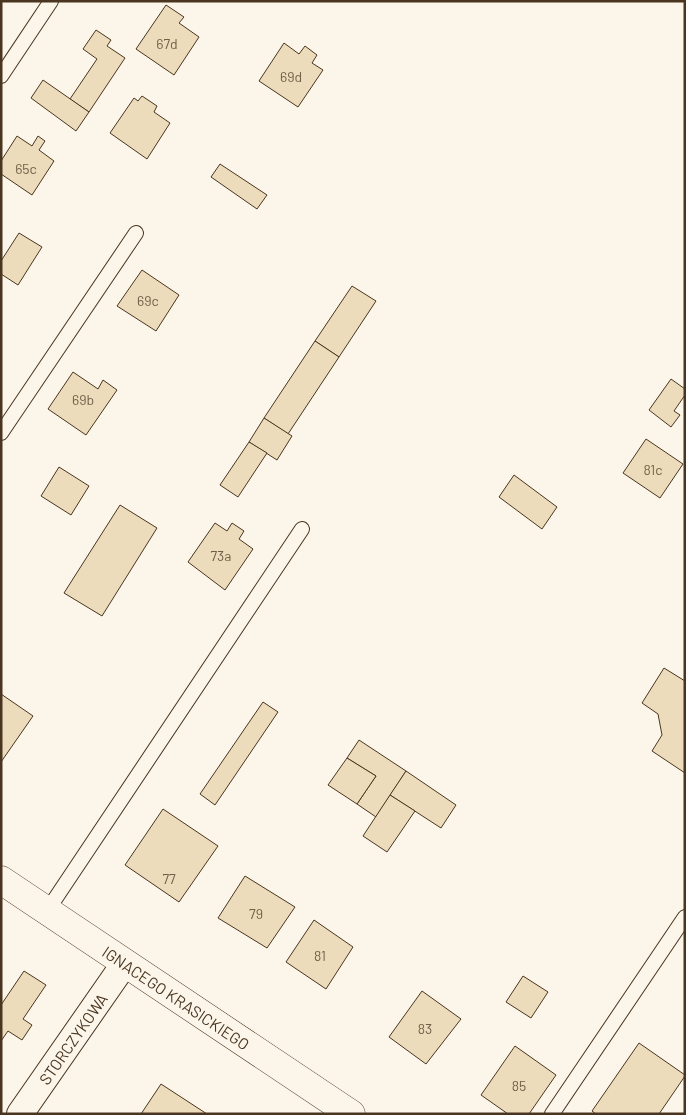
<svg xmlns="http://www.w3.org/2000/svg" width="686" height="1115" font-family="Barlow,sans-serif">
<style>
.building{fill:#ecdcbc;stroke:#4a3520}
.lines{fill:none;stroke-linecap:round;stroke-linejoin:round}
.service-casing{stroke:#4a3520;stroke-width:16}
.minor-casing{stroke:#4a3520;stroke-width:28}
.tertiary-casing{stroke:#4a3520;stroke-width:29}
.service{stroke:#fbf6e9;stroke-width:14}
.minor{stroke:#fbf6e9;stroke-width:26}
.tertiary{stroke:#fbf6e9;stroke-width:28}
.labels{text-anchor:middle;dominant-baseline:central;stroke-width:4;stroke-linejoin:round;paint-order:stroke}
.number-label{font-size:14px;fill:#725f47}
.street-label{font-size:16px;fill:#4a3520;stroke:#fbf6e9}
</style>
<rect width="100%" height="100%" fill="#fbf6e9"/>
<g class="building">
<path d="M 166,5 L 184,17 L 179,23 L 199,37 L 174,75 L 136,49 Z"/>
<path d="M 96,30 L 111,40 L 107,46 L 125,58 L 89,112 L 70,99 L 97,59 L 83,49 Z"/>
<path d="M 284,43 L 299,54 L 305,46 L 317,55 L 312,63 L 323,70 L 298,107 L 259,81 Z"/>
<path d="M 43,80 L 89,112 L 76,131 L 31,98 Z"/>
<path d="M 142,96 L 157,106 L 154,112 L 170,123 L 147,159 L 110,133 L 134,98 L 138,101 Z"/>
<path d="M 17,136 L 32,146 L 38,136 L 45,141 L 39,150 L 54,161 L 32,195 L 1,174 L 1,161 Z"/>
<path d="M 220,164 L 267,195 L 257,209 L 211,177 Z"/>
<path d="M 19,233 L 42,247 L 18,285 L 1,274 L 1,261 Z"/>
<path d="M 142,270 L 179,295 L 156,331 L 117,306 Z"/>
<path d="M 352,286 L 376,301 L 339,357 L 315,341 Z"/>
<path d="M 315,341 L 339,357 L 288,434 L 264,418 Z"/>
<path d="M 73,372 L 98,389 L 103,380 L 117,390 L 86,435 L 48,409 Z"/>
<path d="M 671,379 L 685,389 L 685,395 L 674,411 L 680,415 L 671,427 L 649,410 Z"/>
<path d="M 264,418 L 292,436 L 277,460 L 249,442 Z"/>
<path d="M 646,439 L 683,464 L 660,498 L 623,473 Z"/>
<path d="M 249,442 L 267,453 L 238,497 L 220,485 Z"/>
<path d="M 59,467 L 89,486 L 71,515 L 41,496 Z"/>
<path d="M 514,475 L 557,507 L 542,529 L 499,497 Z"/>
<path d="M 120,505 L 157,528 L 102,616 L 64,593 Z"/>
<path d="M 215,523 L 227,531 L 232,523 L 244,531 L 239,539 L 253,549 L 225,590 L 188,562 Z"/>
<path d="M 664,668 L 685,681 L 685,773 L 652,751 L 662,735 L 658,714 L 642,703 Z"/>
<path d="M 1,694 L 33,716 L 1,762 Z"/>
<path d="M 263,702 L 278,712 L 215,805 L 200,794 Z"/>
<path d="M 359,740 L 406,771 L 376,817 L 357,804 L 376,776 L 347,758 Z"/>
<path d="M 347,758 L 376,776 L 357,804 L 328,785 Z"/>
<path d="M 406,771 L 456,805 L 441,828 L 390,795 Z"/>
<path d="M 390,795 L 415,811 L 387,852 L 363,836 Z"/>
<path d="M 163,809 L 218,846 L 179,902 L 125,865 Z"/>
<path d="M 245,876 L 295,907 L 267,948 L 218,918 Z"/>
<path d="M 314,920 L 353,947 L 326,989 L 286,962 Z"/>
<path d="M 24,971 L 46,985 L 23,1019 L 32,1025 L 22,1040 L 8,1031 L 1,1041 L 1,1005 Z"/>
<path d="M 523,976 L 548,992 L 531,1018 L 506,1002 Z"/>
<path d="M 422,991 L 461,1019 L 426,1064 L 389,1037 Z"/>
<path d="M 639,1043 L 685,1075 L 685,1076 L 659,1114 L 596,1114 L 592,1111 Z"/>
<path d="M 515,1046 L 556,1075 L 529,1114 L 508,1114 L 481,1095 Z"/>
<path d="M 161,1084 L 207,1114 L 141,1114 Z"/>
</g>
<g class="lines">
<defs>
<g id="service">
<path d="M 1,76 L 51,1"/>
<path d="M 1,433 L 136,233"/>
<path d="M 47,911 L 302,529"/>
<path d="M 552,1114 L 685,917"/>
</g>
<g id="minor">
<path id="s1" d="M 20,1114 L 125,963"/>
</g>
<g id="tertiary">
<path id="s2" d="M 1,880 L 351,1114"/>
</g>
</defs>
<use href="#service" class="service-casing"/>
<use href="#minor" class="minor-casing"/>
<use href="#tertiary" class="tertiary-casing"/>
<use href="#service" class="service"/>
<use href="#minor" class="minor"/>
<use href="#tertiary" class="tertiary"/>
</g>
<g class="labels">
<g class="number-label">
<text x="167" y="43">67d</text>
<text x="291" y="76">69d</text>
<text x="26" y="168">65c</text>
<text x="148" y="300">69c</text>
<text x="83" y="399">69b</text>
<text x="653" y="469">81c</text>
<text x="221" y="555">73a</text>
<text x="169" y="878">77</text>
<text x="256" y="913">79</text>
<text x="320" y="955">81</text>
<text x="425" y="1028">83</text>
<text x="519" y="1085">85</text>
</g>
<g class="street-label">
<text stroke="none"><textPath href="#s2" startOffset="211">IGNACEGO KRASICKIEGO</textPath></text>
<text stroke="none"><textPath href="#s1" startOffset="92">STORCZYKOWA</textPath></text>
</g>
</g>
<rect width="686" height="1115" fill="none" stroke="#4a3520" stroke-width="5"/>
</svg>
